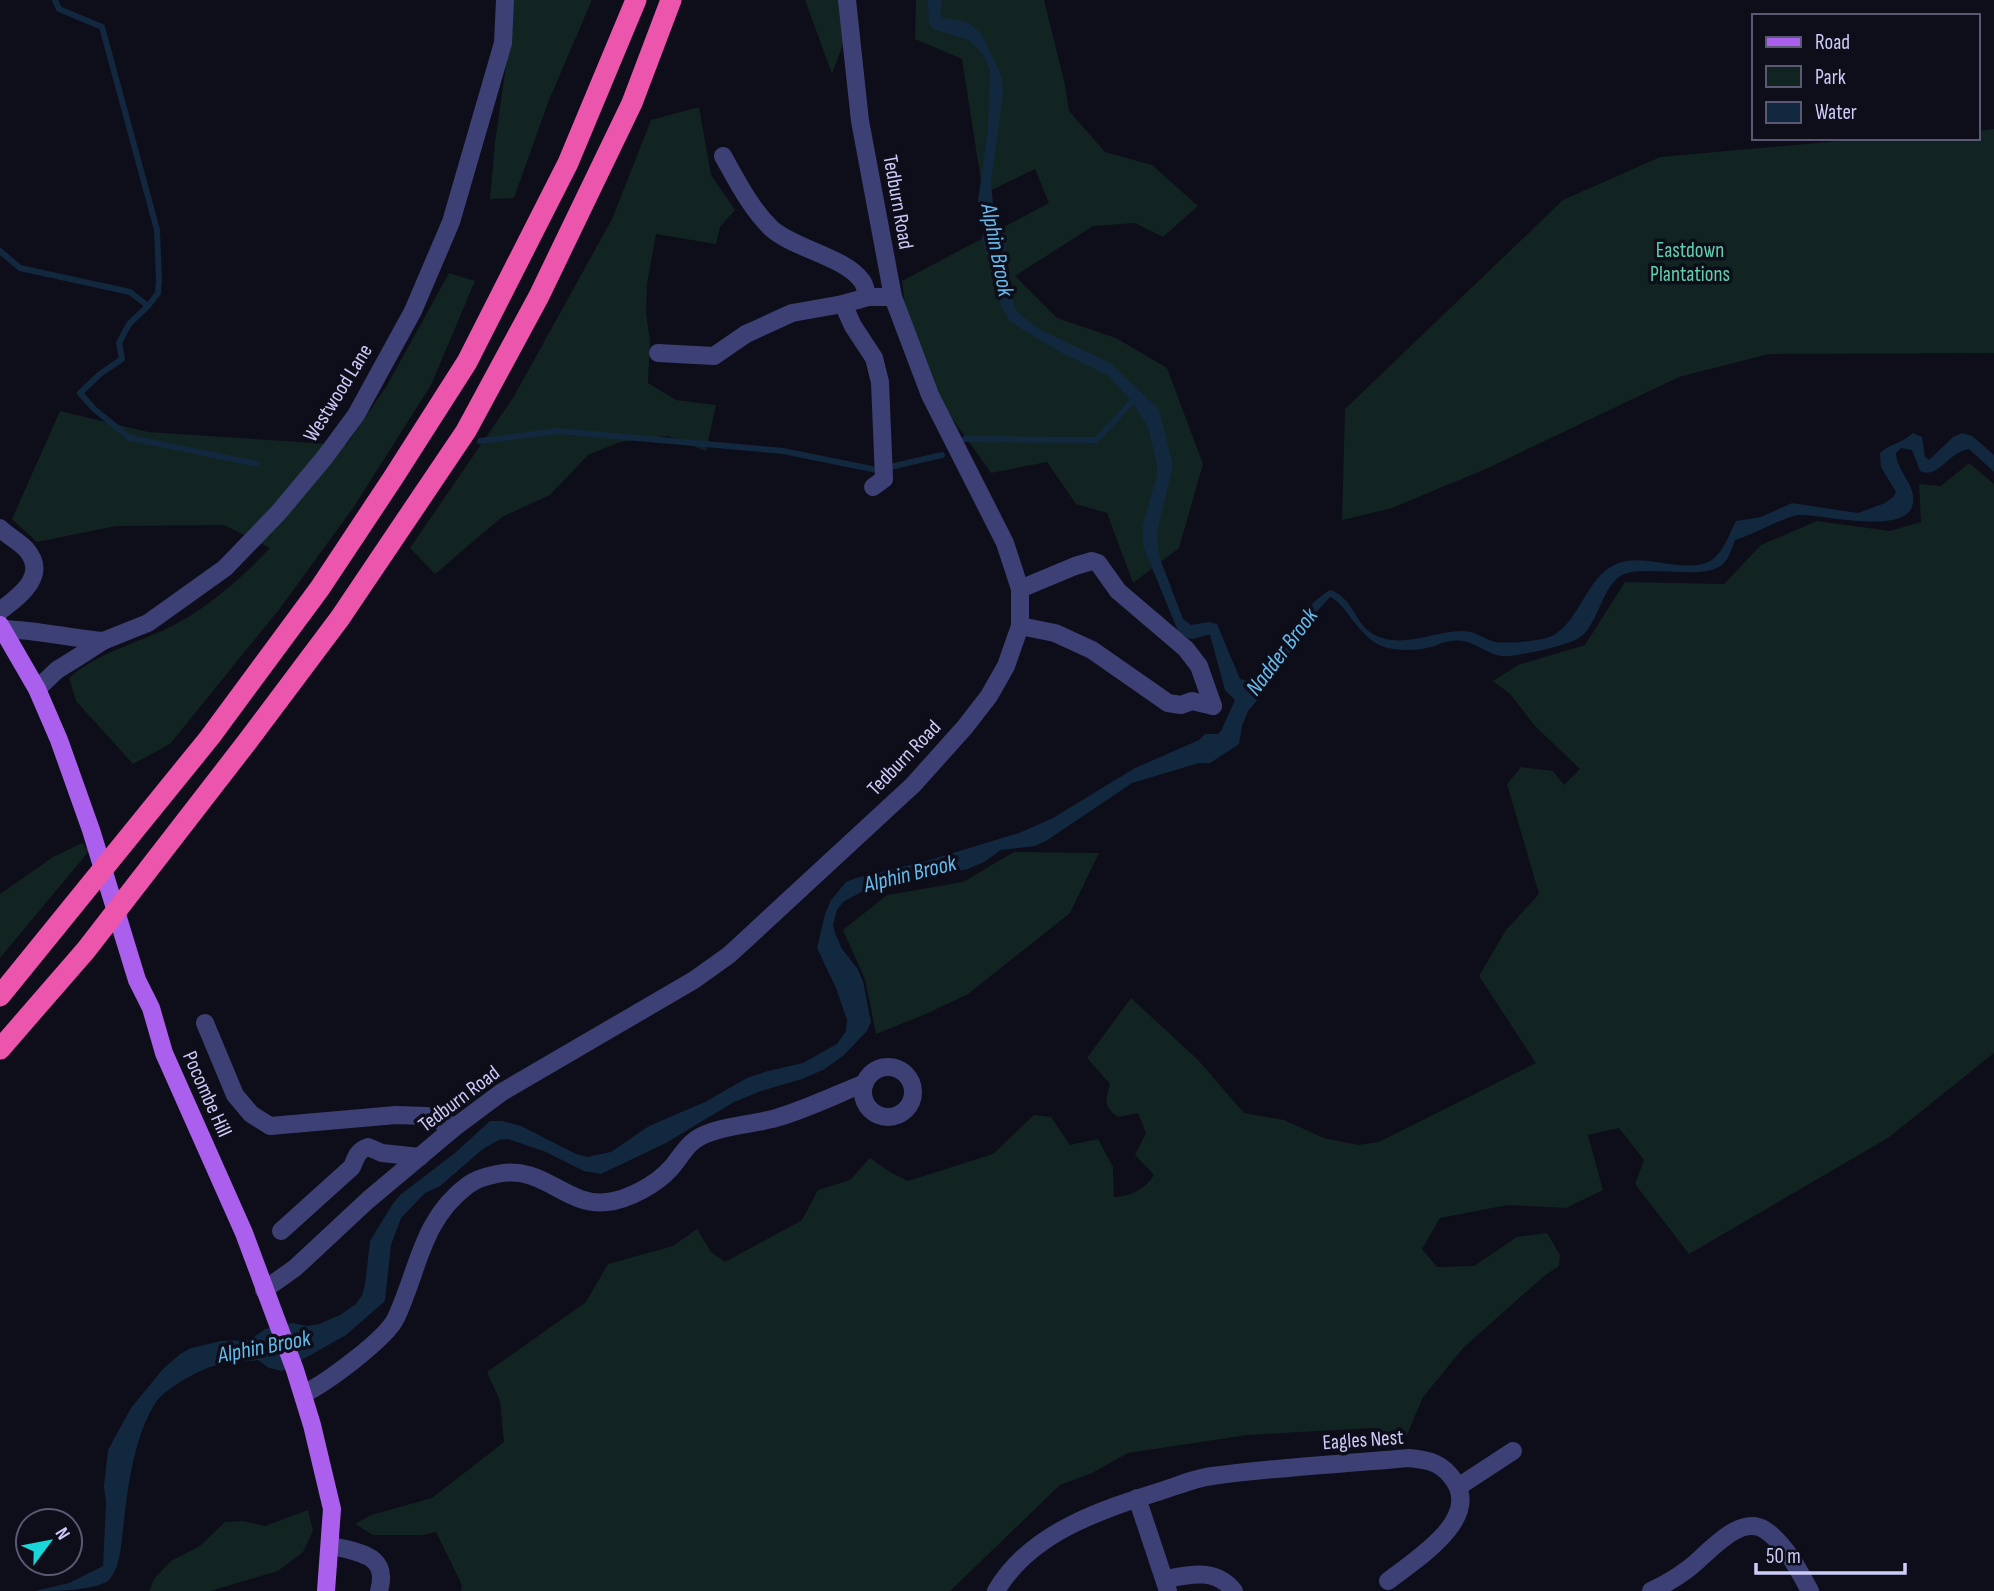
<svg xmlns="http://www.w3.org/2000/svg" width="1994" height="1591" font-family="'Sofia Sans Condensed',sans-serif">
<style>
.green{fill:#112421}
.water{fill:#12283e}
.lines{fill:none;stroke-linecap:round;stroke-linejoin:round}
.stream{stroke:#12283e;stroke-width:6}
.minor{stroke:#3d4074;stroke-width:18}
.major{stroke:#ab60ed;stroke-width:18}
.highway{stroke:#eb55ab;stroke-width:21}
.labels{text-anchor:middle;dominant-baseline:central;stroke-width:7;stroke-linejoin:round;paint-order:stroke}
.street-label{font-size:21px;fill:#cdccf9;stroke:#0e0d1a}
.park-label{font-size:21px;fill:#62d0aa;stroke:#0e0d1a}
.water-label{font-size:23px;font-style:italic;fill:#66bbed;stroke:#0e0d1a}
</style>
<rect width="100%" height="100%" fill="#0e0d1a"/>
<g class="green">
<path d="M 507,0 L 592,0 L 549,100 L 514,198 L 490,199 L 495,142 L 511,31 Z"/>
<path d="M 805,0 L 840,0 L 844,41 L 832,74 Z"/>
<path d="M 916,0 L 1044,0 L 1065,85 L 1069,111 L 1105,152 L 1152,165 L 1198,206 L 1163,237 L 1135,223 L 1093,226 L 1015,276 L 1057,318 L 1116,338 L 1167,368 L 1203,464 L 1179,548 L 1133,583 L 1107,513 L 1076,504 L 1047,462 L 991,473 L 946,410 L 908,330 L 902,281 L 1049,203 L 1035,169 L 983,194 L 962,59 L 915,39 Z"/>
<path d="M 699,107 L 711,175 L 735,210 L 720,227 L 716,244 L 656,234 L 647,284 L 646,313 L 650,341 L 648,383 L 676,400 L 716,405 L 706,451 L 668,436 L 620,442 L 588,455 L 550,495 L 502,517 L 435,574 L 410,548 L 513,398 L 612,219 L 651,120 Z"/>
<path d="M 1994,129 L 1994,353 L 1769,354 L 1679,377 L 1488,468 L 1392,508 L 1342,520 L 1345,409 L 1563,200 L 1660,157 L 1872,138 L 1978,138 L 1978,131 Z"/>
<path d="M 449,273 L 475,281 L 431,385 L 353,508 L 281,607 L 170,744 L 133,764 L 76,701 L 69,678 C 98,652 139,643 174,625 C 207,608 244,576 270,548 L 224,525 L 116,526 L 37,542 L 12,519 L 60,411 L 148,432 L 346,445 L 386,387 Z"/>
<path d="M 1969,463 L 1994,484 L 1994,1053 L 1888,1138 L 1689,1254 L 1635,1184 L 1644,1160 L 1619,1128 L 1588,1135 L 1603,1190 L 1566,1208 L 1508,1205 L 1440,1218 L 1422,1249 L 1437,1267 L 1474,1266 L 1517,1237 L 1547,1233 L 1560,1255 L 1559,1266 L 1544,1276 L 1464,1347 L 1423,1397 L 1406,1437 L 1372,1428 L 1247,1435 L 1128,1453 L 1092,1473 L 1060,1485 L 950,1591 L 461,1591 L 462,1585 L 436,1532 L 423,1535 L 373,1535 L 355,1524 L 371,1515 L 432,1498 L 504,1442 L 500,1401 L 487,1372 L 586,1302 L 608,1264 L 673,1246 L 697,1229 L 711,1252 L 725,1262 L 802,1220 L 818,1190 L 850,1180 L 870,1158 L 890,1172 L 908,1181 L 993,1154 L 1034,1115 L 1051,1117 L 1070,1145 L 1098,1139 L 1113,1167 L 1114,1197 C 1131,1196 1144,1190 1154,1175 L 1135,1155 L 1146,1133 L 1138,1113 L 1118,1117 C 1102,1106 1106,1100 1110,1084 L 1087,1058 L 1131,998 L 1198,1060 L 1244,1113 L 1284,1120 L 1324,1138 L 1358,1145 L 1379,1142 L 1536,1063 L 1479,976 L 1506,930 L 1539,894 L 1507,784 L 1521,767 L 1553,771 L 1564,785 L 1580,769 L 1535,726 L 1510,694 L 1493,681 L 1518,665 L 1585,645 L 1625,582 L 1724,584 L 1761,545 L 1817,521 L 1890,531 L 1921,522 L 1919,484 L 1941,486 Z"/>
<path d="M 82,843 L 89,851 L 0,958 L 0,894 L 53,857 Z"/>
<path d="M 1014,852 L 1099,853 L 1070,913 L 968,994 L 926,1014 L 876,1034 L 865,979 L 843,930 L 887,895 L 963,882 Z"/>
<path d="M 308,1510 L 313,1531 L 303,1552 L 278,1571 L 210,1591 L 149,1591 L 154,1579 L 171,1561 L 200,1546 L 225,1522 L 242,1521 L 265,1526 Z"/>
</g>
<path class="water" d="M 928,0 L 942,0 L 940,14 L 943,18 L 967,22 L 981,33 L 1002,77 L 1003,94 L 991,183 L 993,204 L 1006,248 L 1004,257 L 1007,281 L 1017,312 L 1039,329 L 1110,363 L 1159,409 L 1173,465 L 1157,533 L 1159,556 L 1183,619 L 1191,625 L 1209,622 L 1217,624 L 1240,679 L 1256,683 C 1284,652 1291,614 1330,590 C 1353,597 1354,623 1373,634 C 1401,650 1433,631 1462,631 C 1474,631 1481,637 1492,641 C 1502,645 1545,641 1554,635 C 1581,618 1586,578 1616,564 C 1646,550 1697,581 1718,554 C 1726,545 1730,532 1736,521 L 1761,517 L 1792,503 L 1858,513 L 1885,503 L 1893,497 L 1896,492 L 1881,467 L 1880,453 C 1890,443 1902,444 1913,433 L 1922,437 L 1925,457 L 1929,460 L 1953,437 L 1962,433 L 1972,436 L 1994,455 L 1994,472 L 1969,449 C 1948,452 1938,480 1920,471 L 1912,450 L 1901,448 L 1896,453 C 1896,471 1919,487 1912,507 C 1901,535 1821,514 1799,515 C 1788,515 1751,536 1735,540 C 1732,548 1729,559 1723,564 C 1705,581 1649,565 1624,574 C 1602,583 1599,625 1579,638 C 1569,645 1513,658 1501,656 C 1483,653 1472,638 1452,641 C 1445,641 1438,645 1431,647 C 1418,651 1397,651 1384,647 C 1358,638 1346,603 1330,597 L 1311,618 L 1266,690 L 1248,711 L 1242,726 L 1239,744 L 1210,763 L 1199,763 L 1132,783 L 1046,841 L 1035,846 L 1001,850 L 984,862 L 968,869 L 865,890 L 843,902 L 837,910 L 833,925 L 835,933 L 842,949 L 857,968 L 863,981 L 871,1022 L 867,1031 L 843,1056 L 823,1070 L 802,1079 L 761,1091 L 734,1102 L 666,1143 L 601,1174 L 584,1171 L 546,1152 L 508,1139 L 499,1140 L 483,1149 L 440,1186 L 425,1193 L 401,1218 L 391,1245 L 385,1301 L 346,1335 L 282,1371 L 269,1368 L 258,1360 C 243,1362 225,1363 210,1367 C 196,1372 165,1389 156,1402 C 134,1435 127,1491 123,1530 C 121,1545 120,1570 108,1581 C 92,1591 54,1591 35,1591 L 69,1583 L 103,1566 L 106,1503 L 104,1486 L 108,1450 L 131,1408 L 163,1369 L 180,1354 L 191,1348 L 221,1341 L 250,1340 L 265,1329 L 292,1323 L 307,1326 L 319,1324 L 340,1315 L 356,1304 L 362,1295 L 365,1285 L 370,1241 L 392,1205 L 400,1195 L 455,1153 L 490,1121 L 502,1121 L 521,1126 L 576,1154 L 587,1157 L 601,1154 L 611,1152 L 649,1126 L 705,1102 L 747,1078 L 768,1071 L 803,1063 L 837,1044 L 846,1031 L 847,1020 L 836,988 L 817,948 L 825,914 L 831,900 L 846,882 L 856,878 L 923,862 L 1019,833 L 1053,818 L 1135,768 L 1199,740 L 1205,734 L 1218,734 L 1221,731 L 1235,700 L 1225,690 L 1210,635 C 1194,636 1194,645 1178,631 L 1143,546 L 1143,524 L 1157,475 L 1157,464 L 1148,427 L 1132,402 L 1109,376 L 1062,353 L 1020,328 L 1009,320 L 1001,306 L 982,239 L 985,225 L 978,201 L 988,129 L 990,69 L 982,53 L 969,40 L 933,29 L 929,23 Z"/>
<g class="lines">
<g class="stream">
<path d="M 55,0 L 59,9 L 102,27 L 157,230 L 159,280 L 158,293 L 148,306"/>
<path d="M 0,251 L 20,268 L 130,292 L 148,306 L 129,324 L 119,343 L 122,359 L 100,374 L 80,393 L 94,409 L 130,438 L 257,464"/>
<path d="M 965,439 L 1096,440 L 1132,402 L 1138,400"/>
<path d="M 480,441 L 558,431 L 783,451 L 877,470 L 942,455"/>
</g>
<g class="minor">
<path d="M 723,156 C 737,181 751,209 772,229 C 795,249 845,257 862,281 C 865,285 866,292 868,297 L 893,297"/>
<path d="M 843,304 L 853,326 L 874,358 L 880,382 L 884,479 L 873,487"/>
<path d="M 658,353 L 714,356 L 746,334 L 792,313 L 843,304 L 868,297"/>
<path d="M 0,528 C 8,536 18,541 26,549 C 49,576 19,596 0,611"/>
<path d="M 1020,589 L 1075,566 L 1092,561 L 1098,563 L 1118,591 L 1186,649 L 1199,666 L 1213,706"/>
<path d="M 1020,626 L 1055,633 L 1092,650 L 1168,703 L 1181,705 L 1192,701 L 1213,706"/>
<path d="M 3,629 C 37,630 69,638 103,641"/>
<path d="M 37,689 L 57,670 L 78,657 L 103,641 L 148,623 L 225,568 L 279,512 L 325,457 L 356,415 L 413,311 L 451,222 L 503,43 L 505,0"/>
<path d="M 205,1023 L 235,1095 L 251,1114 L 270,1126 L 396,1115 L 427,1116 L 455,1127"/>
<circle cx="888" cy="1092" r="25"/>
<path d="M 281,1231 L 352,1167 C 356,1157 358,1150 368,1147 L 382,1153 L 420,1157"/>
<path d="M 264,1290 L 295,1268 L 368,1200 L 455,1127 L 502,1092 L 694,980 L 729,955 L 913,785 L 965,727 L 989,696 L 1006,666 L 1020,626 L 1020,589 L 1005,543 L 930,395 L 893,297 L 860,121 L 847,0"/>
<path d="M 303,1394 C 325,1384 386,1339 396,1318 C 419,1269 421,1220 468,1185 C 476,1179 487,1176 497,1174 C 544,1164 565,1207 607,1202 C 628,1200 657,1184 671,1168 C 679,1159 685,1147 695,1140 C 714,1126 753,1125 776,1118 C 807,1109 835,1095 865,1083"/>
<path d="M 1458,1487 L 1513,1451"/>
<path d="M 1137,1498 L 1168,1591"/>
<path d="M 330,1545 C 356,1553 390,1553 379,1591"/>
<path d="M 1166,1579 C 1191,1574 1216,1568 1234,1591"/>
<path d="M 996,1591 C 1030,1533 1100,1510 1161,1491 C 1177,1486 1195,1478 1212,1476 C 1277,1467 1344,1464 1409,1458 C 1430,1460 1443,1463 1455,1482 C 1480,1521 1413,1561 1388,1581"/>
<path d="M 1651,1591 C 1664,1585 1676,1578 1688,1569 C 1707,1555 1739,1513 1765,1530 C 1785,1543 1799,1571 1810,1591"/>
</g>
<path class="major" d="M 0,625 L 37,689 L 59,740 L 91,830 L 137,980 L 151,1008 L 164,1053 L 244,1233 L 295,1370 L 312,1425 L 332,1509 L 326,1591"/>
<g class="highway">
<path d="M 0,996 L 210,737 L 320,588 L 393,478 L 467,362 L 568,163 L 636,0"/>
<path d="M 0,1049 L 86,950 L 247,742 L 340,618 L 466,431 L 539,296 L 632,103 L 671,0"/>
</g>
</g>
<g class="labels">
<g class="street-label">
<text transform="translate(898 202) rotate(80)">Tedburn Road</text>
<text transform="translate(338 393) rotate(-58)">Westwood Lane</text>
<text transform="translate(904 758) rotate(-46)">Tedburn Road</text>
<text transform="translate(207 1094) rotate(66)">Pocombe Hill</text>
<text transform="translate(459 1099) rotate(-37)">Tedburn Road</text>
<text transform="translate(1363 1440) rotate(-4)">Eagles Nest</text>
</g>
<g class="park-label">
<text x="1690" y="250">Eastdown<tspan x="1690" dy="24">Plantations</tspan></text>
</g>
<g class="water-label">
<text transform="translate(997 250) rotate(79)">Alphin Brook</text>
<text transform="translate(1282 652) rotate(-53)">Nadder Brook</text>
<text transform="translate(910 874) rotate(-14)">Alphin Brook</text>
<text transform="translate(264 1347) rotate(-11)">Alphin Brook</text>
</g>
</g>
<rect x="1752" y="14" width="228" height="126" fill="#0e0d1a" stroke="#5a5973" stroke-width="2"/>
<rect x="1766" y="37" width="35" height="10" fill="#ab60ed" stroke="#5a5973" stroke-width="2"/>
<text x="1815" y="49" font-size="21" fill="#cdccf9">Road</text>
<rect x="1766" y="66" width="35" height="21" fill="#112421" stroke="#5a5973" stroke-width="2"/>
<text x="1815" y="84" font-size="21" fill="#cdccf9">Park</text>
<rect x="1766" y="102" width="35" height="21" fill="#12283e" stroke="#5a5973" stroke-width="2"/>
<text x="1815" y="119" font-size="21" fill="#cdccf9">Water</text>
<g transform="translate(49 1542) rotate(58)"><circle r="33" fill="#0e0d1a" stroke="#5a5973" stroke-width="2"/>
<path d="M0-5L12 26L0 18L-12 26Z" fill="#19d7d8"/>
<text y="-10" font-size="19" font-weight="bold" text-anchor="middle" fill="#cdccf9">N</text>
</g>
<path d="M1756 1563v10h149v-10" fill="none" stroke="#cdccf9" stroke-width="3.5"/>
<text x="1766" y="1563" font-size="21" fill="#cdccf9" stroke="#0e0d1a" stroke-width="5" paint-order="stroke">50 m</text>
</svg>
